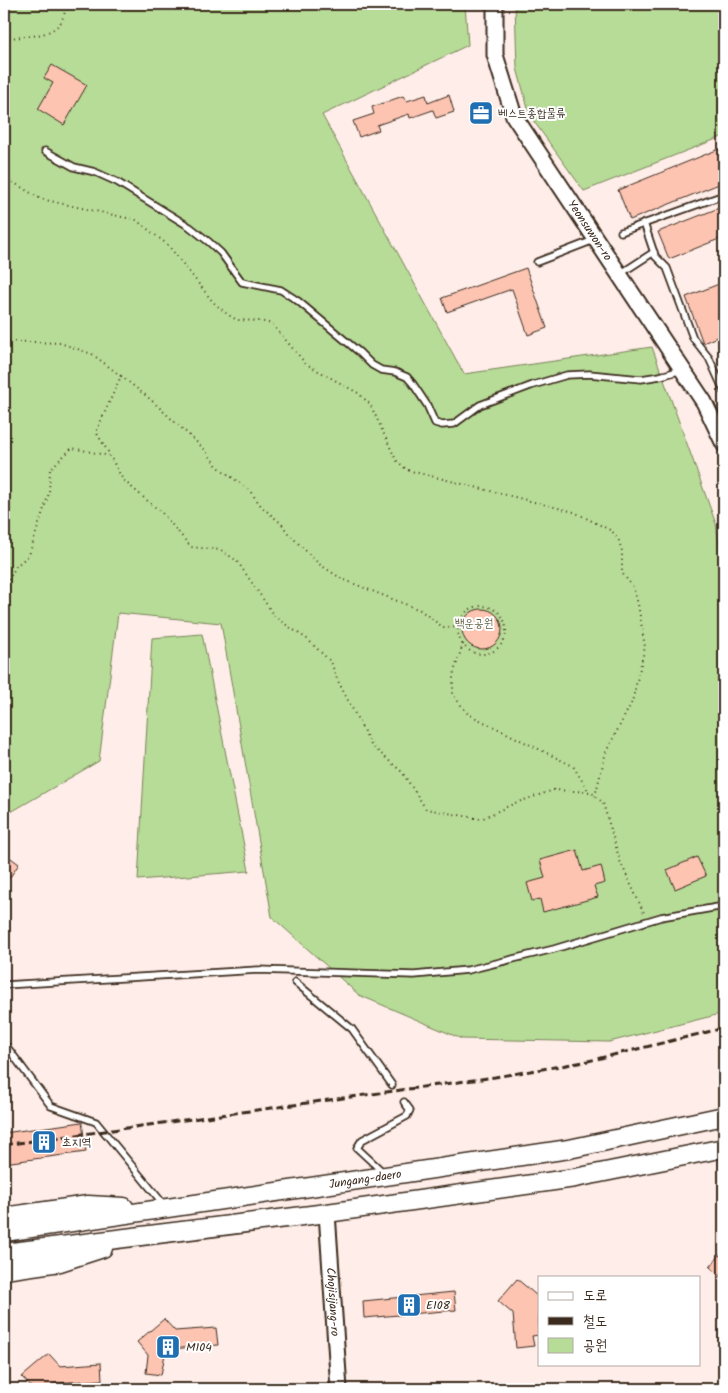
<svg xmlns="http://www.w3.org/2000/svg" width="728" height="1393" font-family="Kalam,'Poor Story',sans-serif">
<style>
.green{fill:#b7dc97;stroke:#79835a}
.building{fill:#fdc4b2;stroke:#3b2a1e}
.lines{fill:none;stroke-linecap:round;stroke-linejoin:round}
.lane-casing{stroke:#3b2a1e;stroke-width:9}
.secondary-casing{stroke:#3b2a1e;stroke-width:19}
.primary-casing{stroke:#3b2a1e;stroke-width:21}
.path{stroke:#3b2a1e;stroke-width:2;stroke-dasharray:1 4;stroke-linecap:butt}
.lane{stroke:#fff;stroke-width:5.5}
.secondary{stroke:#fff;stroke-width:15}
.primary{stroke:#fff;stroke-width:18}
.rail{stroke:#3b2a1e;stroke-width:3;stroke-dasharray:8 4;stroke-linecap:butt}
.labels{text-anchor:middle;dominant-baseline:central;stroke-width:4;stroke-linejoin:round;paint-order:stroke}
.poi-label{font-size:12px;fill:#3b2a1e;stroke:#fff;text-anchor:start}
.street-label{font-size:12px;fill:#3b2a1e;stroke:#fff}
.park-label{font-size:12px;fill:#605f42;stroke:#fff}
</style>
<rect width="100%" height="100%" fill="#feede8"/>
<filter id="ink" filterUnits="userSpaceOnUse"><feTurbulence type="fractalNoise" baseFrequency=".02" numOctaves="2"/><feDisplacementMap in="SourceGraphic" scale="10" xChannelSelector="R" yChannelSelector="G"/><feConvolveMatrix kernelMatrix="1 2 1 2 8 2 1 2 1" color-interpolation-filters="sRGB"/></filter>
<g filter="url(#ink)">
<g class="green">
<path d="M 4,4 L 465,4 L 468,45 L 322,115 L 464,374 L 652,347 L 716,524 L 724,577 L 724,1013 L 609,1042 L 462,1039 L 359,995 L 272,917 L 221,623 L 118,613 L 99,761 L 4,816 Z"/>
<path d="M 515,4 L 724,4 L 724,136 L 584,191 L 530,116 L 517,68 Z"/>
<path d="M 202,634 L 249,871 L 138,880 L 152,638 Z"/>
</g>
<g class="building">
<path d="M 52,65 L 87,85 L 64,125 L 38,109 L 53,83 L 44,78 Z"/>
<path d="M 426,95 L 428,103 L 449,95 L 454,112 L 436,118 L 433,110 L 410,118 L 409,114 L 377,125 L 379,130 L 359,137 L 353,121 L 374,114 L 372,107 L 403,96 L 407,101 Z"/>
<path d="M 724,147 L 724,182 L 630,220 L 618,190 Z"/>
<path d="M 724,206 L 724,237 L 669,259 L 658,232 Z"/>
<path d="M 526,268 L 547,328 L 528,335 L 512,289 L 447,312 L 442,298 Z"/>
<path d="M 724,282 L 724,334 L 703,343 L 686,297 Z"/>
<circle cx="482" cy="629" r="20"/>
<path d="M 577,850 L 583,871 L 601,866 L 605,883 L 594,886 L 598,897 L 543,912 L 540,899 L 532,901 L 527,883 L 545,878 L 540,860 Z"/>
<path d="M 4,853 L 19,864 L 4,886 Z"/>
<path d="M 697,857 L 706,876 L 675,889 L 667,870 Z"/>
<path d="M 82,1122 L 86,1152 L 4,1163 L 4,1133 Z"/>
<path d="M 724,1250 L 724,1279 L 710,1267 Z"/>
<path d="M 517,1279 L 536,1295 L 539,1295 L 539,1335 L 532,1336 L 534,1346 L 516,1348 L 513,1314 L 498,1301 Z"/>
<path d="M 454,1292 L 456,1310 L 364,1318 L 363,1301 Z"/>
<path d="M 164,1319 L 175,1331 L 216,1328 L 218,1345 L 171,1349 L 165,1354 L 161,1375 L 146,1373 L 148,1355 L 137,1342 Z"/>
<path d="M 49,1354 L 60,1366 L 101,1363 L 102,1380 L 56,1383 L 48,1389 L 33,1389 L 22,1377 Z"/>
</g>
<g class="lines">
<defs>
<g id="lane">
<path d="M 45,151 L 74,167 L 95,172 L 117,182 L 190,227 L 209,242 L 221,253 L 242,282 L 281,290 L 298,301 L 359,352 L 372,365 L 381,370 L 395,372 L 407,377 L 413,384 L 427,405 L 435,423 L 442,425 L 454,424 L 480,405 L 533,385 L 567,375 L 589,374 L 641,379 L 660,376 L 682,370"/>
<path d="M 644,223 L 655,256 L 667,268 L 693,338 L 709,358 L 724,391"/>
<path d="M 621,232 L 724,195"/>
<path d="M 537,262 L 594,240"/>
<path d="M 620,274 L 654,252"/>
<path d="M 295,982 L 352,1029 L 392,1085"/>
<path d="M 4,985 L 258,970 L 414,975 L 468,970 L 554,949 L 661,917 L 724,906"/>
<path d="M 4,1043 L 51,1106 L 96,1122 L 165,1206"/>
<path d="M 384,1173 L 357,1148 L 362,1140 L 407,1116 L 410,1110 L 404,1102"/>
</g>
<g id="secondary">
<path id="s1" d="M 495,4 L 495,55 L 514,116 L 704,402 L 724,444"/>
<path id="s2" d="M 327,1213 L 339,1389"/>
</g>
<g id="primary">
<path d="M 4,1217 L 88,1205 L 124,1207"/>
<path id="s3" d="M 4,1232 L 569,1149 L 724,1116"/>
<path d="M 4,1253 L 327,1213 L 575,1178 L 724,1148"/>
<path d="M 4,1270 L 60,1262 L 103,1248"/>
</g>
</defs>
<use href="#lane" class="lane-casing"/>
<use href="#secondary" class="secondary-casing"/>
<use href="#primary" class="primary-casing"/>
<g class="path">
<path d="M 4,38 C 21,37 50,38 61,22 C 64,16 65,9 70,4"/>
<path d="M 4,177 L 41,199 L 136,220 L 168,245 L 213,302 L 227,314 L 237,320 L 260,321 L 272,324 L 306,364 L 358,393 L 370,404 L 396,460 L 407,470 L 574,512 L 612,531 L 619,541 L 622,551 L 622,573 L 633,587 L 638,604 L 645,647 L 632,702 L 606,752 L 595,796"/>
<path d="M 4,341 L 60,343 L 92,354 L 121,376 L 96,432 L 110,455"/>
<path d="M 121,376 L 150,399 L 204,449 L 217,466 L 250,491 L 262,507 L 282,524 L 287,532 L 319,564 L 342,579 L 420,610 L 444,628 L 458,627"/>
<path d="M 4,589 L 16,566 L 29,555 L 49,493 L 50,469 L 72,448 L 110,456 L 123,480 L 162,513 L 191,547 L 221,550 L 237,561 L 276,618 L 307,639 L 331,662 L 337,679 L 371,745 L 402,772 L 426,809 L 481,819 L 515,803 L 554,790 L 591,792 L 603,803 L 620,861 L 644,913"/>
<circle cx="482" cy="630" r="24"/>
<path d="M 463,644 L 453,675 L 453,695 L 468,714 L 573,766 L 589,792"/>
</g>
<use href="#lane" class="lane"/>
<use href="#secondary" class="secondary"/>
<use href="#primary" class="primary"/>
<path class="rail" d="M 4,1145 L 495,1077 L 584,1062 L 724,1028"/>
</g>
</g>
<defs>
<symbol id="office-square" viewBox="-11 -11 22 22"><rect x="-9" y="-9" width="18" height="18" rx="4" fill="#1f6fb2" stroke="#fff"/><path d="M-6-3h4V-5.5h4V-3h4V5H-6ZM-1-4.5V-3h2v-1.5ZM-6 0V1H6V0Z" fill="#fff"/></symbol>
<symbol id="building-square" viewBox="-11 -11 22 22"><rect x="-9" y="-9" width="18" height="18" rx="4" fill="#1f6fb2" stroke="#fff"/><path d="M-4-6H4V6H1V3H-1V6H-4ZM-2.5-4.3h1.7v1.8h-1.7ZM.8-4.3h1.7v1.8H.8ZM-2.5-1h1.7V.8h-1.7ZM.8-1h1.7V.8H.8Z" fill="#fff"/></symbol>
</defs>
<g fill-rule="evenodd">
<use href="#office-square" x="467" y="99" width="28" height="28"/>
<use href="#building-square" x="30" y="1128" width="28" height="28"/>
<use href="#building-square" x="395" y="1291" width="28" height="28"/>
<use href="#building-square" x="154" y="1333" width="28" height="28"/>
</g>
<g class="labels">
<g class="poi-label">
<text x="498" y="113">베스트종합물류</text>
<text x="62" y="1142">초지역</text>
<text x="426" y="1305">E108</text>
<text x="186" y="1347">M104</text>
</g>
<g class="street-label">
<text stroke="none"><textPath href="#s1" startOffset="252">Yeonsuwon-ro</textPath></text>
<text stroke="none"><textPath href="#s3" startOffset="365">Jungang-daero</textPath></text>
<text stroke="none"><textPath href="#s2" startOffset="89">Chojisijang-ro</textPath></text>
</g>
<g class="park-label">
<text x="474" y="623">백운공원</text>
</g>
</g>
<rect width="728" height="1393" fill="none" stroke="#fff" stroke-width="20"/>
<rect x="10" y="10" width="708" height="1373" fill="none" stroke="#3b2a1e" stroke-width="2" filter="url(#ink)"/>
<rect x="538" y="1276" width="162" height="90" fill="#ffffff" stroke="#b1aaa5"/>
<rect x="548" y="1292" width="25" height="8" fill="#ffffff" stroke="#b1aaa5"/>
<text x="583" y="1300" font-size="15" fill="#3b2a1e">도로</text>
<rect x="548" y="1317" width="25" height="8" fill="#3b2a1e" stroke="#b1aaa5"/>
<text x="583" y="1326" font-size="15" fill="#3b2a1e">철도</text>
<rect x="548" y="1338" width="25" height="15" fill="#b7dc97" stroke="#b1aaa5"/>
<text x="583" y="1350" font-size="15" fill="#3b2a1e">공원</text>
</svg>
